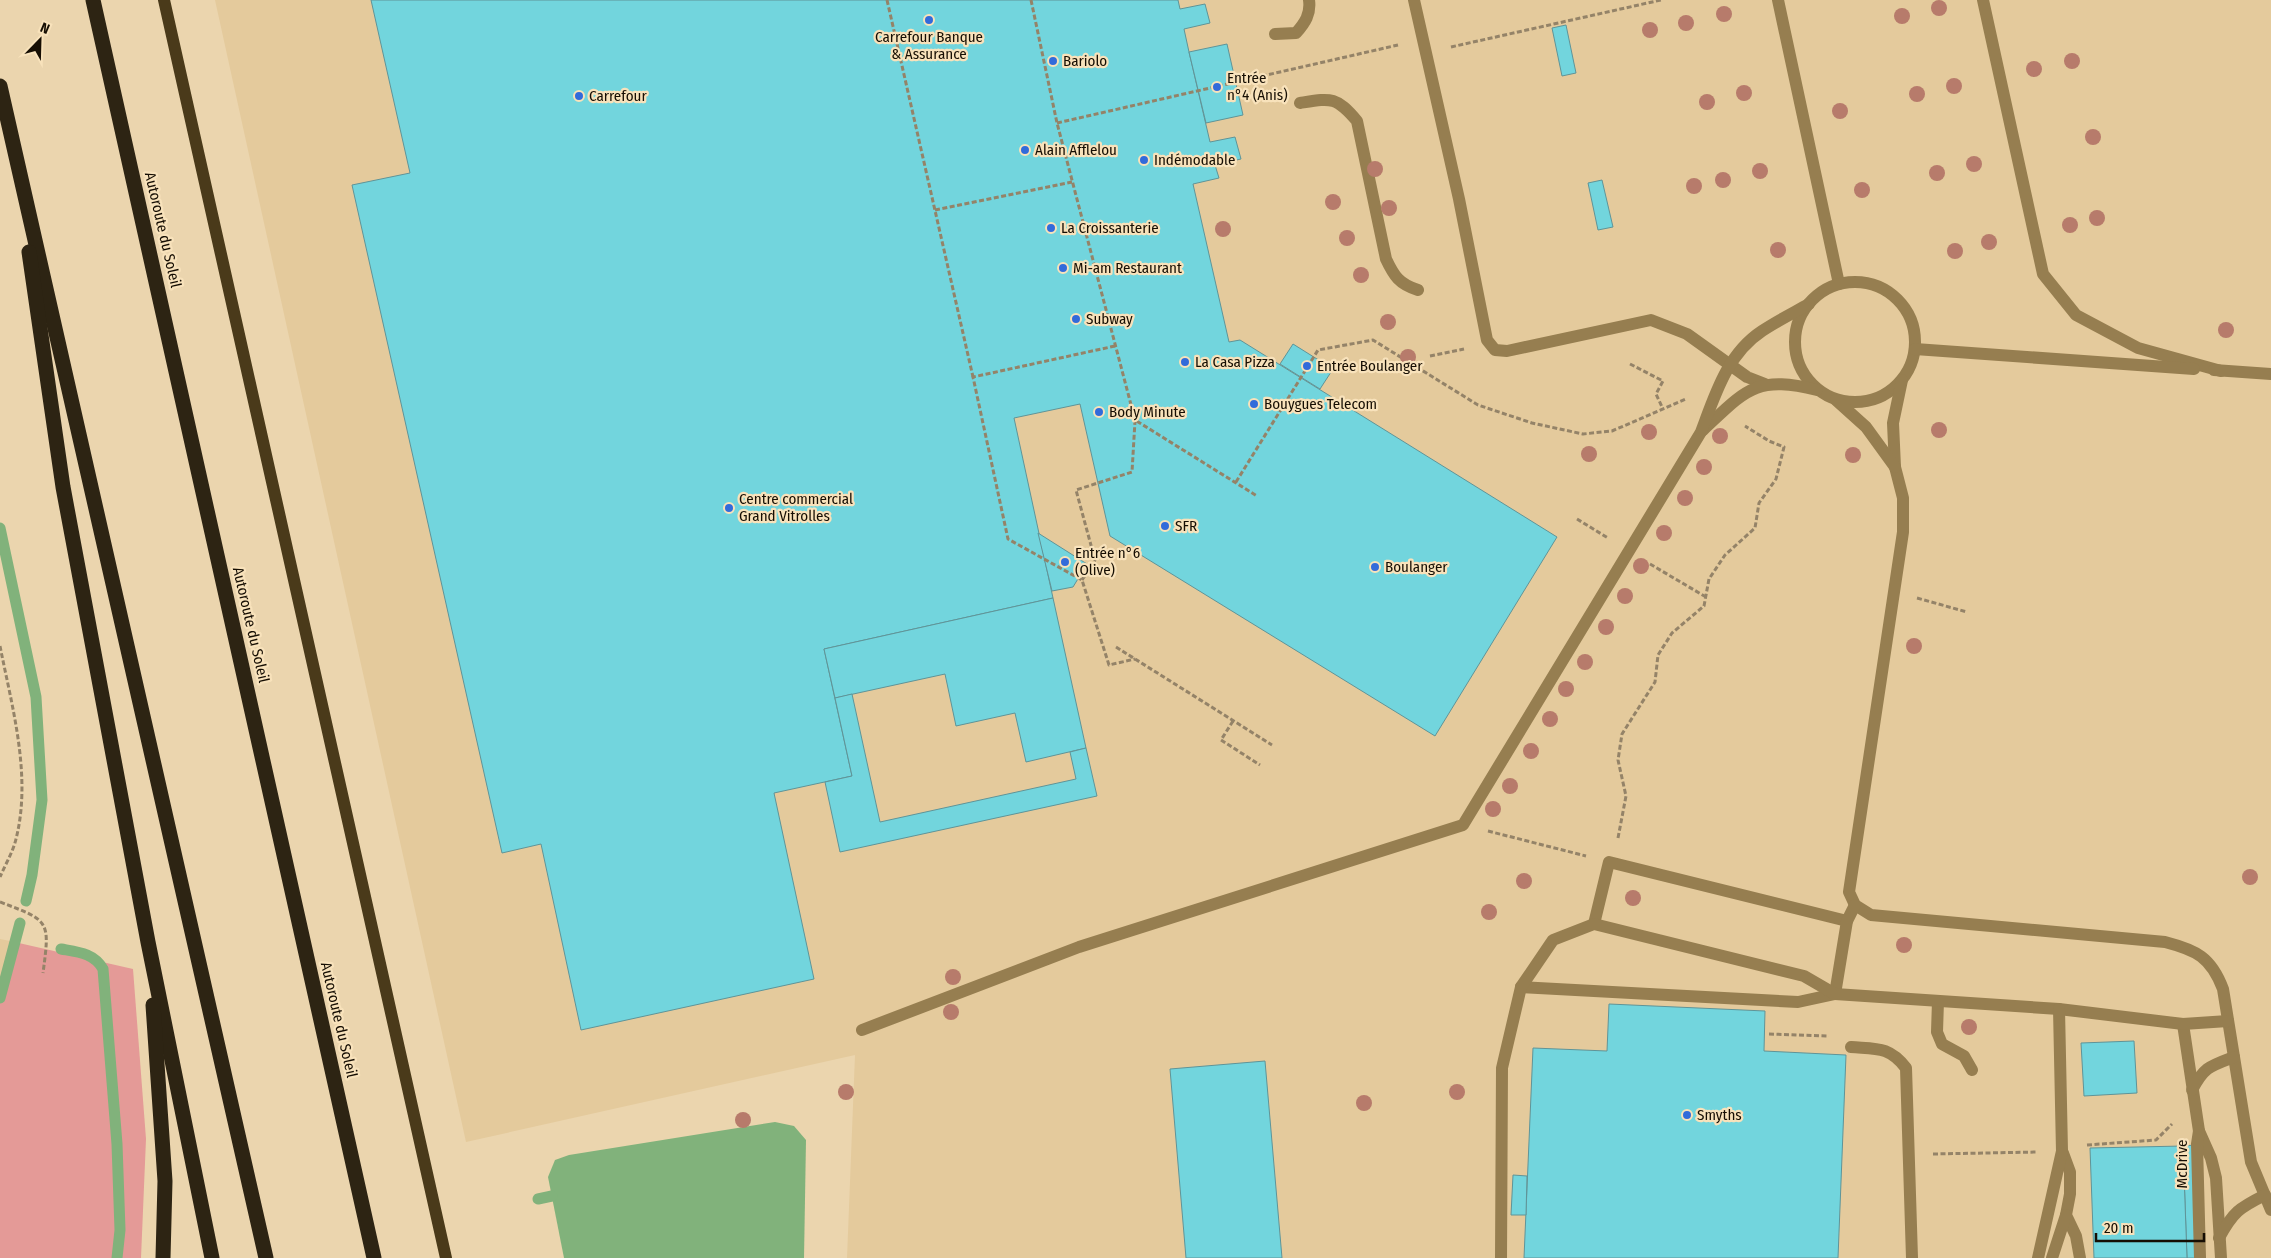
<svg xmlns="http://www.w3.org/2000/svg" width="2271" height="1258" font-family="'Fira Sans Condensed',sans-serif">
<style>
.built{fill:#e4ca9c}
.green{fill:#e49a97}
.water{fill:#81b27b}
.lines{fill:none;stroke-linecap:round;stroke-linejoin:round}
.stream{stroke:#81b27b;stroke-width:11}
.building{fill:#72d5dd;stroke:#5f9498}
.path{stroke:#948368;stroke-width:3;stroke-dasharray:5 2.5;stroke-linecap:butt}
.minor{stroke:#967e50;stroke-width:12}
.major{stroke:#4a3a1a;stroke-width:12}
.highway{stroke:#2d2413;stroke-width:15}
.tree{fill:#b77b6b}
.poi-dot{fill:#326bda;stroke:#f8e2bb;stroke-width:2}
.labels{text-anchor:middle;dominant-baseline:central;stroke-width:4.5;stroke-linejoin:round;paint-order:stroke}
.poi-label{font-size:15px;fill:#160e03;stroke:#f8e2bb;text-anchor:start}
.street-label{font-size:15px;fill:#160e03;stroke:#f8e2bb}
</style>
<rect width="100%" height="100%" fill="#ebd5ae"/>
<g class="built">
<path d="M 215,0 L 2271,0 L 2271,1258 L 847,1258 L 855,1055 L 466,1142 Z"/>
<path d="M 0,939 L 10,941 L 0,979 Z"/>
</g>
<path class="green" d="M 10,941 L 133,969 L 146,1139 L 141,1258 L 0,1258 L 0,979 Z"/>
<path class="water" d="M 775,1122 L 794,1126 L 806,1140 L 804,1258 L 564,1258 L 548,1177 L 555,1160 L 569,1155 Z"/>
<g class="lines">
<g class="stream">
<path d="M 0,528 L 36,697 L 42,800 L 32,875 L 26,901"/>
<path d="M 61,949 C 78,952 94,953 103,969 L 117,1144 L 120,1230 L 117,1258"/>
<path d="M 0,998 L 20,923"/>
<path d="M 538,1199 L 552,1196"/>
</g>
</g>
<g class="building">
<path d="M 371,0 L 1178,0 L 1180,9 L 1205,4 L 1210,23 L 1184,29 L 1189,52 L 1210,142 L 1235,137 L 1241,159 L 1215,165 L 1219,178 L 1193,184 L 1229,342 L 1240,340 L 1557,537 L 1435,736 L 1110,536 L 1080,404 L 1014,418 L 1053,598 L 824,649 L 852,776 L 774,793 L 814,979 L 581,1030 L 541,844 L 502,853 L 352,185 L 410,173 Z"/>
<path d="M 1566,25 L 1576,73 L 1562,76 L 1552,28 Z"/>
<path d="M 1227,44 L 1243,115 L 1206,123 L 1189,52 Z"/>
<path d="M 1602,180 L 1613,227 L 1598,230 L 1588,183 Z"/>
<path d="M 1293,344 L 1333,369 L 1320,389 L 1280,364 Z"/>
<path d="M 1038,533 L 1087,564 L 1073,587 L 1052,591 Z"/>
<path d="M 1053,598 L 1086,748 L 1026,762 L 1015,713 L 956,726 L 945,674 L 835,698 L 824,649 Z"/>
<path d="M 852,694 L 880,822 L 1076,779 L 1070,752 L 1086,748 L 1097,796 L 840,852 L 825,782 L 852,776 L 835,698 Z"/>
<path d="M 1609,1004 L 1765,1011 L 1764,1051 L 1846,1055 L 1838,1258 L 1524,1258 L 1533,1048 L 1607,1051 Z"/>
<path d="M 2134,1041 L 2137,1093 L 2084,1096 L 2081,1043 Z"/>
<path d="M 1265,1061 L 1282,1258 L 1186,1258 L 1170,1069 Z"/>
<path d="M 2195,1145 L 2199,1258 L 2187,1258 L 2183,1146 Z"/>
<path d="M 2183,1146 L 2187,1258 L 2094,1258 L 2090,1148 Z"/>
<path d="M 1513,1175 L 1527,1176 L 1526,1215 L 1511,1215 Z"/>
</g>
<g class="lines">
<g class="path">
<path d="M 887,0 L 973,377"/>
<path d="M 1031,0 L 1057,123 L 1135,420 L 1257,496"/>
<path d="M 1451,47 L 1661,0"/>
<path d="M 1057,123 L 1398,45"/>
<path d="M 935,210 L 1072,182"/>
<path d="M 1115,346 L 973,377 L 1008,539 L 1082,580 L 1109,665 L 1135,659"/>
<path d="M 1430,356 L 1464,349"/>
<path d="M 1630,364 L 1663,381 L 1656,394 L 1663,409"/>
<path d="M 1236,482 L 1318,350 L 1373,340 L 1478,405 L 1532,423 L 1583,434 L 1612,431 L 1686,399"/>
<path d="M 1577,519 L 1608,538"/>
<path d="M 1650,564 L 1706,597"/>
<path d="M 1082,580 L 1095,560 L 1076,490 L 1132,472 L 1135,421"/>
<path d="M 1917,598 L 1967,612"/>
<path d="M 0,646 C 12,707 32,776 16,839 C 13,852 5,865 0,877"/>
<path d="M 1116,647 L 1272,745"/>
<path d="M 1233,721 L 1221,740 L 1260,765"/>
<path d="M 1488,831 L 1586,856"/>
<path d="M 1618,838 L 1626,796 L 1618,760 L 1622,734 L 1655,682 L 1658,655 L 1672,633 L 1704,606 L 1709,579 L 1725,555 L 1755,528 L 1759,503 L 1776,479 L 1784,447 L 1769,441 L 1745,426"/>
<path d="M 0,902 C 50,921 50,920 43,973"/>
<path d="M 1769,1034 L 1829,1036"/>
<path d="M 2087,1145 L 2156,1140 L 2172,1124"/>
<path d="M 1933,1154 L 2037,1152"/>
</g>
<g class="minor">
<path d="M 1414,0 L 1459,199 L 1487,340 L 1495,350 L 1507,351 L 1651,320 L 1687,334 L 1747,377 L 1765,384"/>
<path d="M 1778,0 L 1839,284"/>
<path d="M 1983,0 L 2043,274 L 2076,315 L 2138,348 L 2221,371"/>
<path d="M 1275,34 L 1296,33 C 1305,23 1311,14 1309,0"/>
<path d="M 1300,103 C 1331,98 1336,96 1357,121 L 1386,259 C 1394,276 1399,284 1418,290"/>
<circle cx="1855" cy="342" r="60"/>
<path d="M 1915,349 L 2194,369"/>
<path d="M 2214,370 L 2271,374"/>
<path d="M 1902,380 L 1893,423 L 1895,467 L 1903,498 L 1903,532 L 1849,892 L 1855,905 L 1871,915 L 2165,942 C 2196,950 2211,957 2223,989 L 2251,1162 L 2271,1210"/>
<path d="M 1836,400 L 1866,427 L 1895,467"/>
<path d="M 1703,430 C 1746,390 1755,375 1817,390"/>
<path d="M 1594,924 L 1609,862 L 1847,921"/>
<path d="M 1521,987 L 1798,1002 L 1835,994 L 1847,921 L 1855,905"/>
<path d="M 1938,1001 L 1937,1032 L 1942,1044 L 1964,1056 L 1972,1070"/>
<path d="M 2183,1024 L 2199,1131 L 2211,1158 L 2216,1178 L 2221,1258"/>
<path d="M 862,1030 L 1079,947 L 1463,825 L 1701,432 C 1715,395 1727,354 1762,331 C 1777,321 1793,313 1809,304"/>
<path d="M 1851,1047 C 1876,1049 1889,1046 1906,1068 L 1912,1258"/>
<path d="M 2192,1090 C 2204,1067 2210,1066 2234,1057"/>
<path d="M 2199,1131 L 2197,1144 L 2200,1258"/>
<path d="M 2063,1153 L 2070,1172 L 2070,1194 L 2066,1215 L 2076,1236 L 2080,1258"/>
<path d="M 2219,1238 C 2233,1212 2239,1208 2265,1195"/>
<path d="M 1501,1258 L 1502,1068 L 1521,987 L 1553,940 L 1594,924 L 1804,976 L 1835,994 L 2059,1009 L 2183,1024 L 2228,1021"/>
<path d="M 2038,1258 L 2062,1151 L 2059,1009"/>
<path d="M 2052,1258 L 2066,1215"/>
</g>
<path class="major" d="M 164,0 L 446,1258"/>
<g class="highway">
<path d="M 93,0 L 374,1258"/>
<path d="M 0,86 L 266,1258"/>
<path d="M 29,252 L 63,487 L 148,942 L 212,1258"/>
<path d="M 153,1005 L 165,1181 L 163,1258"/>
</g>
</g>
<g class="tree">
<circle cx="1939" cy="8" r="8"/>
<circle cx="1724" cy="14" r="8"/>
<circle cx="1902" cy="16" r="8"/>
<circle cx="1686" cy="23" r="8"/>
<circle cx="1650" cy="30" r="8"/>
<circle cx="2072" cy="61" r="8"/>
<circle cx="2034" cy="69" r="8"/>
<circle cx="1954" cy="86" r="8"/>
<circle cx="1744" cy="93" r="8"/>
<circle cx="1917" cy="94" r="8"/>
<circle cx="1707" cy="102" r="8"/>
<circle cx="1840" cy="111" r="8"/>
<circle cx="2093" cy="137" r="8"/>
<circle cx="1974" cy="164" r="8"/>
<circle cx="1375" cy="169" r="8"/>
<circle cx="1760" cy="171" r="8"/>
<circle cx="1937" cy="173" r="8"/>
<circle cx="1723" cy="180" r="8"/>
<circle cx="1694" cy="186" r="8"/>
<circle cx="1862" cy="190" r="8"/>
<circle cx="1333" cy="202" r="8"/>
<circle cx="1389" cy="208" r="8"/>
<circle cx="2097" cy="218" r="8"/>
<circle cx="2070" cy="225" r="8"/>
<circle cx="1223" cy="229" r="8"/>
<circle cx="1347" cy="238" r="8"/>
<circle cx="1989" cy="242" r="8"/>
<circle cx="1778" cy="250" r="8"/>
<circle cx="1955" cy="251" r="8"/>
<circle cx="1361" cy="275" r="8"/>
<circle cx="1388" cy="322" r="8"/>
<circle cx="2226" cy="330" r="8"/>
<circle cx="1408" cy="357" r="8"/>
<circle cx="1939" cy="430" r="8"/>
<circle cx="1649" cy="432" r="8"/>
<circle cx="1720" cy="436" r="8"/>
<circle cx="1589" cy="454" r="8"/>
<circle cx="1853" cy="455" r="8"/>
<circle cx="1704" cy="467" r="8"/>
<circle cx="1685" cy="498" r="8"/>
<circle cx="1664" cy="533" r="8"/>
<circle cx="1641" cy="566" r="8"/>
<circle cx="1625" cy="596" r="8"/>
<circle cx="1606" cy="627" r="8"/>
<circle cx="1914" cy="646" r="8"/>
<circle cx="1585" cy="662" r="8"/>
<circle cx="1566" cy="689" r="8"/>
<circle cx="1550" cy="719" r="8"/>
<circle cx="1531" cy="751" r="8"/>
<circle cx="1510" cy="786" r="8"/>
<circle cx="1493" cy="809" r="8"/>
<circle cx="2250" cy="877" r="8"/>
<circle cx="1524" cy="881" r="8"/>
<circle cx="1633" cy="898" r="8"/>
<circle cx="1489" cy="912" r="8"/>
<circle cx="1904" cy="945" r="8"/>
<circle cx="953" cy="977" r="8"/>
<circle cx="951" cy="1012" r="8"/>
<circle cx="1969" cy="1027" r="8"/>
<circle cx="846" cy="1092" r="8"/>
<circle cx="1457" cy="1092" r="8"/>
<circle cx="1364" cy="1103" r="8"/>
<circle cx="743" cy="1120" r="8"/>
</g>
<g class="poi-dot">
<circle cx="929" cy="20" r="5"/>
<circle cx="1053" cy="61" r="5"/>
<circle cx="1217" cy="87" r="5"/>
<circle cx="579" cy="96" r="5"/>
<circle cx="1025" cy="150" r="5"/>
<circle cx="1144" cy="160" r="5"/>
<circle cx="1051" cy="228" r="5"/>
<circle cx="1063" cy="268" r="5"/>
<circle cx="1076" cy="319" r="5"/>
<circle cx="1185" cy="362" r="5"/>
<circle cx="1307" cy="366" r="5"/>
<circle cx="1254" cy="404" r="5"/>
<circle cx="1099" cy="412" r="5"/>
<circle cx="729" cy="508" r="5"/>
<circle cx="1165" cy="526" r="5"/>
<circle cx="1065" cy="562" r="5"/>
<circle cx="1375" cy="567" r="5"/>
<circle cx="1687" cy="1115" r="5"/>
</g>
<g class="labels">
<g class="poi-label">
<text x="929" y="37" text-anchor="middle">Carrefour Banque<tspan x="929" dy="17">&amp; Assurance</tspan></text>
<text x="1063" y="61">Bariolo</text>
<text x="1227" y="78">Entrée<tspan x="1227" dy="17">n°4 (Anis)</tspan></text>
<text x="589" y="96">Carrefour</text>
<text x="1035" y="150">Alain Afflelou</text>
<text x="1154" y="160">Indémodable</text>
<text x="1061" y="228">La Croissanterie</text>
<text x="1073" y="268">Mi-am Restaurant</text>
<text x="1086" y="319">Subway</text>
<text x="1195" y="362">La Casa Pizza</text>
<text x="1317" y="366">Entrée Boulanger</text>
<text x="1264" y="404">Bouygues Telecom</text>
<text x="1109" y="412">Body Minute</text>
<text x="739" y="499">Centre commercial<tspan x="739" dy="17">Grand Vitrolles</tspan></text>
<text x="1175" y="526">SFR</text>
<text x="1075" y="553">Entrée n°6<tspan x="1075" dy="17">(Olive)</tspan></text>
<text x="1385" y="567">Boulanger</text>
<text x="1697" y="1115">Smyths</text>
</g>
<g class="street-label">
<text transform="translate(163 230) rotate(77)">Autoroute du Soleil</text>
<text transform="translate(251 625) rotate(77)">Autoroute du Soleil</text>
<text transform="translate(339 1020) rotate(77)">Autoroute du Soleil</text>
<text transform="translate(2182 1164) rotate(-90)">McDrive</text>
</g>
</g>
<g transform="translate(40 40) rotate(23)" stroke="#f8e2bb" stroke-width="4" paint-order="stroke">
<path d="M0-4L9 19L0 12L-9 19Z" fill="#160e03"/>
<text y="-8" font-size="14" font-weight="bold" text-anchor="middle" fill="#160e03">N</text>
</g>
<path d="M2096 1233v8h108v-8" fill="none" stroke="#160e03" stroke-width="2.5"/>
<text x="2104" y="1233" font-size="15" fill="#160e03" stroke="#f8e2bb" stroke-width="4" paint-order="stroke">20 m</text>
</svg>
